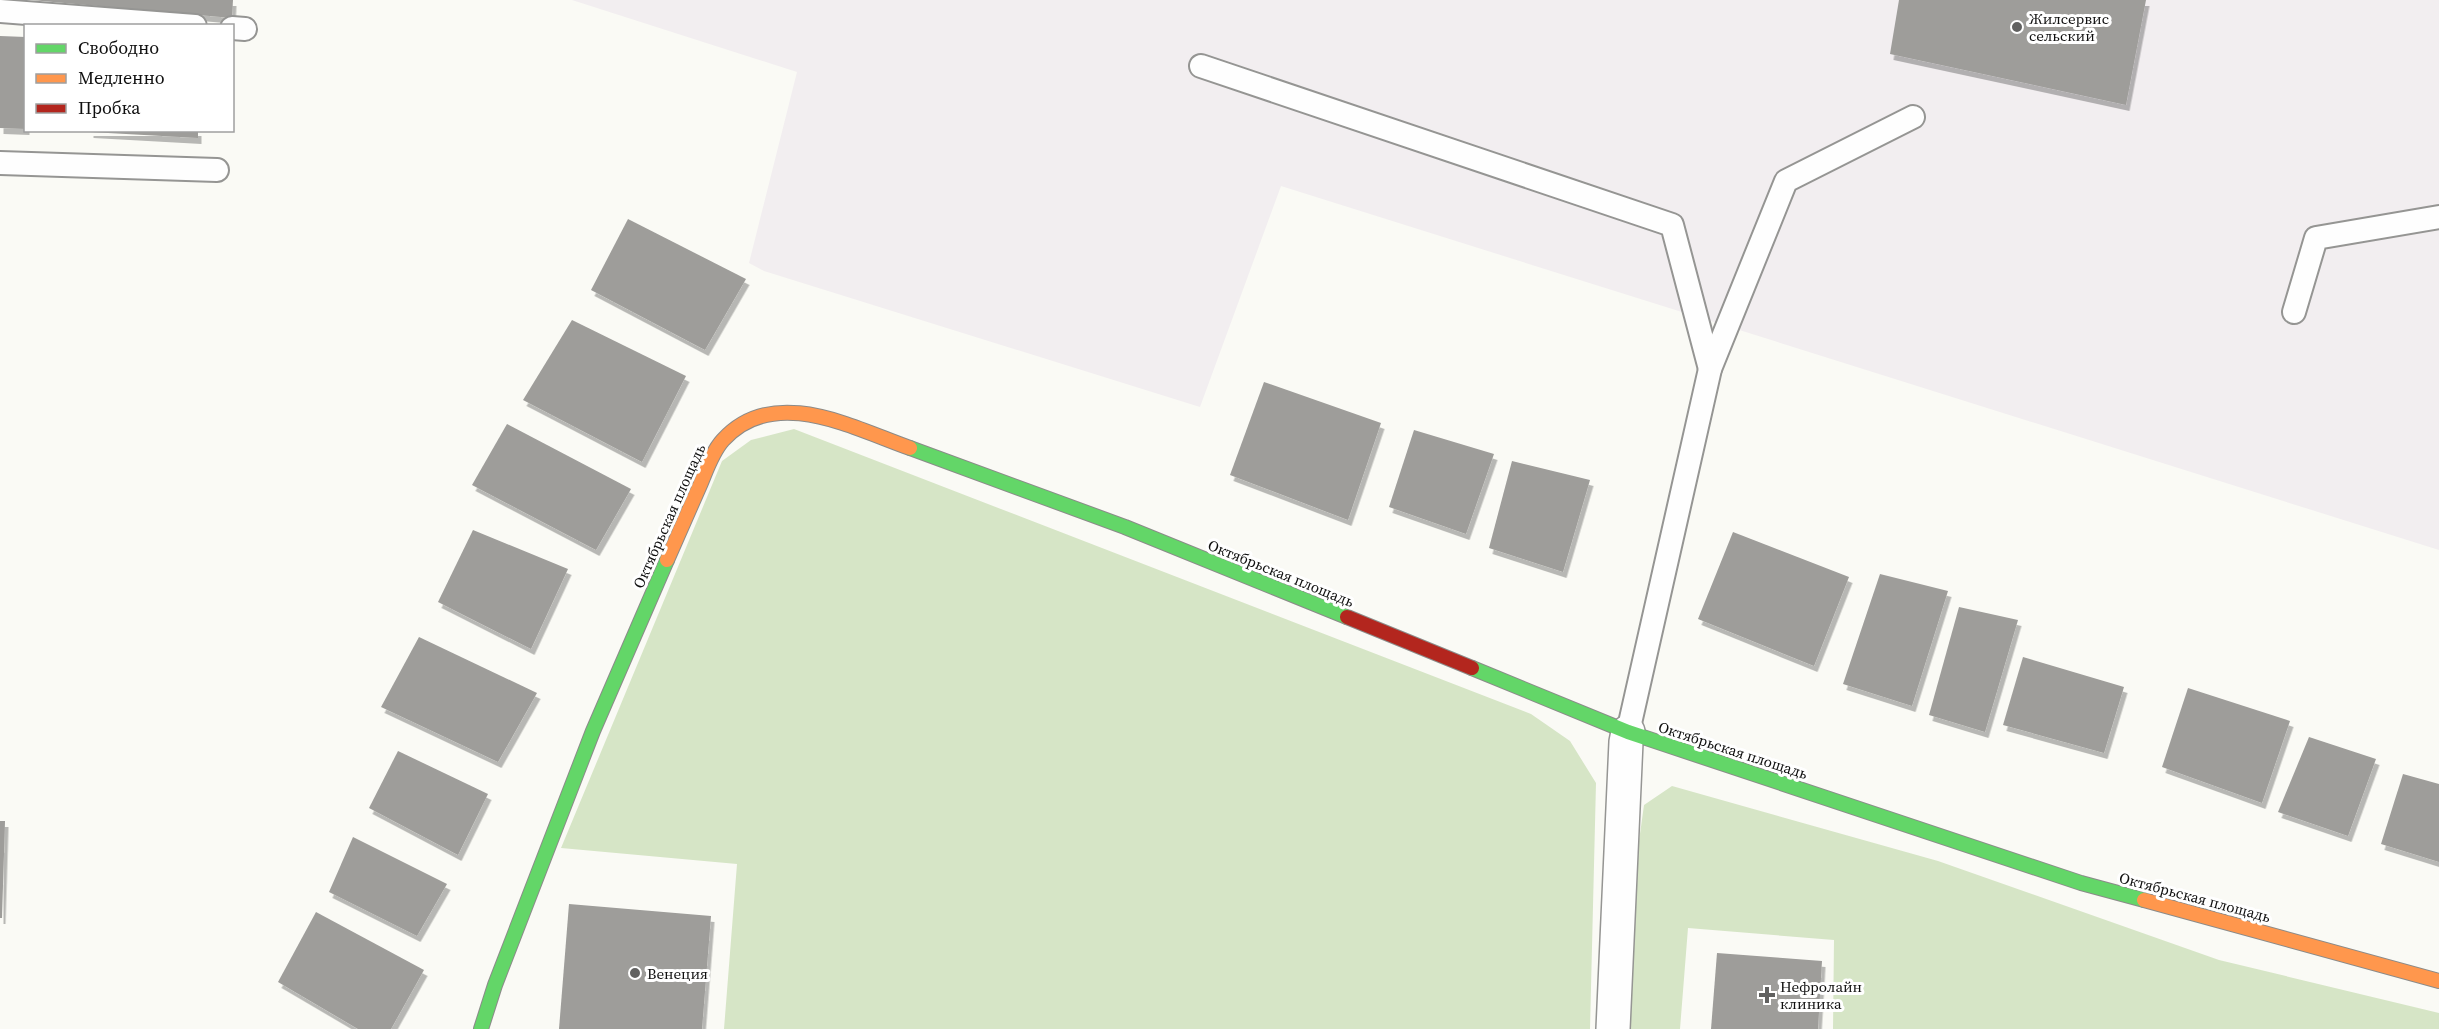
<svg xmlns="http://www.w3.org/2000/svg" width="2439" height="1029" font-family="'Source Serif 4',serif">
<style>
.industrial{fill:#f2eef0}
.forest{fill:#d6e5c6}
.building{fill:#9e9d9a;filter:url(#shadow)}
.lines{fill:none;stroke-linecap:round;stroke-linejoin:round}
.lane-casing{stroke:#959593;stroke-width:26}
.street-casing{stroke:#959593;stroke-width:36}
.fast-casing{stroke:#8b8b89;stroke-width:16}
.slow-casing{stroke:#8b8b89;stroke-width:16}
.jam-casing{stroke:#8b8b89;stroke-width:16}
.lane{stroke:#fefefe;stroke-width:22}
.street{stroke:#fefefe;stroke-width:33}
.fast{stroke:#63d668;stroke-width:14}
.slow{stroke:#ff974d;stroke-width:14}
.jam{stroke:#b3261e;stroke-width:14}
.poi-dot{fill:#616160;stroke:#fff;stroke-width:2}
.labels{text-anchor:middle;dominant-baseline:central;stroke-width:6;stroke-linejoin:round;paint-order:stroke}
.poi-label{font-size:15px;fill:#0f0f0f;stroke:#fff;text-anchor:start}
.street-label{font-size:15px;fill:#0f0f0f;stroke:#fff}
</style>
<defs>
<filter id="shadow"><feDropShadow dx="3.5" dy="6" stdDeviation="0" flood-color="#0004"/></filter>
</defs>
<rect width="100%" height="100%" fill="#fafaf5"/>
<path class="industrial" d="M 572,0 L 2439,0 L 2439,550 L 1281,186 L 1200,407 L 764,271 L 749,263 L 797,72 Z"/>
<g class="forest">
<path d="M 794,429 L 1531,714 L 1570,741 L 1596,783 L 1590,1029 L 724,1029 L 737,864 L 561,848 L 722,461 L 751,440 Z"/>
<path d="M 1672,786 L 1938,861 L 2219,960 L 2439,1013 L 2439,1029 L 1833,1029 L 1834,940 L 1688,928 L 1680,1029 L 1629,1029 L 1639,841 L 1644,805 Z"/>
</g>
<g class="building">
<path d="M 31,0 L 233,0 L 232,18 Z"/>
<path d="M 1899,0 L 2146,0 L 2126,105 L 1890,54 Z"/>
<path d="M 0,36 L 26,37 L 26,129 L 0,128 Z"/>
<path d="M 90,130 L 198,130 L 198,138 L 90,132 Z"/>
<path d="M 628,219 L 746,279 L 705,350 L 591,290 Z"/>
<path d="M 572,320 L 686,376 L 642,462 L 523,400 Z"/>
<path d="M 1264,382 L 1381,423 L 1348,520 L 1230,475 Z"/>
<path d="M 507,424 L 631,489 L 596,550 L 472,485 Z"/>
<path d="M 1414,430 L 1494,454 L 1466,534 L 1389,507 Z"/>
<path d="M 1512,461 L 1590,480 L 1563,572 L 1489,548 Z"/>
<path d="M 473,530 L 568,569 L 531,649 L 438,602 Z"/>
<path d="M 1733,532 L 1849,577 L 1814,666 L 1698,619 Z"/>
<path d="M 1880,574 L 1948,591 L 1912,706 L 1843,684 Z"/>
<path d="M 1959,607 L 2018,620 L 1985,732 L 1929,715 Z"/>
<path d="M 419,637 L 537,693 L 498,762 L 381,707 Z"/>
<path d="M 2023,657 L 2124,687 L 2104,753 L 2003,725 Z"/>
<path d="M 2188,688 L 2290,721 L 2262,803 L 2162,767 Z"/>
<path d="M 2309,737 L 2376,759 L 2348,836 L 2278,812 Z"/>
<path d="M 398,751 L 488,794 L 458,855 L 369,808 Z"/>
<path d="M 2403,774 L 2439,784 L 2439,862 L 2381,844 Z"/>
<path d="M 0,821 L 5,821 L 2,918 L 0,918 Z"/>
<path d="M 353,837 L 447,884 L 417,936 L 329,892 Z"/>
<path d="M 569,904 L 711,916 L 702,1029 L 559,1029 Z"/>
<path d="M 316,912 L 424,970 L 391,1029 L 358,1029 L 278,982 Z"/>
<path d="M 1717,953 L 1822,961 L 1818,1029 L 1711,1029 Z"/>
</g>
<g class="lines">
<defs>
<g id="lane">
<path d="M 0,11 L 195,26"/>
<path d="M 232,28 L 245,29"/>
<path d="M 1201,66 L 1672,225 L 1710,369"/>
<path d="M 0,163 L 217,170"/>
<path d="M 2294,312 L 2316,238 L 2439,217"/>
<path d="M 1628,732 L 1710,369 L 1786,181 L 1913,117"/>
</g>
<path id="street" d="M 1613,1029 L 1626,742 L 1628,732"/>
<g id="fast">
<path d="M 910,448 L 1125,527 L 1347,617"/>
<path d="M 1472,668 L 1628,732 L 2081,883 L 2144,900"/>
<path d="M 481,1029 L 495,985 L 593,731 L 667,560"/>
</g>
<g id="slow">
<path d="M 667,560 C 678,535 689,510 700,485 C 706,471 712,452 723,440 C 774,384 853,428 910,448"/>
<path d="M 2144,900 L 2439,981"/>
</g>
<path id="jam" d="M 1347,617 L 1472,668"/>
</defs>
<use href="#lane" class="lane-casing"/>
<use href="#street" class="street-casing"/>
<use href="#fast" class="fast-casing"/>
<use href="#slow" class="slow-casing"/>
<use href="#jam" class="jam-casing"/>
<use href="#lane" class="lane"/>
<use href="#street" class="street"/>
<use href="#fast" class="fast"/>
<use href="#slow" class="slow"/>
<use href="#jam" class="jam"/>
</g>
<g class="poi-dot">
<circle cx="2017" cy="27" r="6"/>
<circle cx="635" cy="973" r="6"/>
<path d="M1764 986h6v6h6v6h-6v6h-6v-6h-6v-6h6z"/>
</g>
<g class="labels">
<g class="poi-label">
<text x="2029" y="18">Жилсервис<tspan x="2029" dy="17">сельский</tspan></text>
<text x="647" y="973">Венеция</text>
<text x="1780" y="986">Нефролайн<tspan x="1780" dy="17">клиника</tspan></text>
</g>
<g class="street-label">
<text transform="translate(669 516) rotate(-66)">Октябрьская площадь</text>
<text transform="translate(1281 573) rotate(22)">Октябрьская площадь</text>
<text transform="translate(1733 750) rotate(18)">Октябрьская площадь</text>
<text transform="translate(2195 897) rotate(15)">Октябрьская площадь</text>
</g>
</g>
<rect x="24" y="24" width="210" height="108" fill="#ffffff" stroke="#9f9f9f" stroke-width="1.5"/>
<rect x="36" y="44" width="30" height="9" fill="#63d668" stroke="#9f9f9f" stroke-width="1.5"/>
<text x="78" y="54" font-size="18" fill="#0f0f0f">Свободно</text>
<rect x="36" y="74" width="30" height="9" fill="#ff974d" stroke="#9f9f9f" stroke-width="1.5"/>
<text x="78" y="84" font-size="18" fill="#0f0f0f">Медленно</text>
<rect x="36" y="104" width="30" height="9" fill="#b3261e" stroke="#9f9f9f" stroke-width="1.5"/>
<text x="78" y="114" font-size="18" fill="#0f0f0f">Пробка</text>
</svg>
